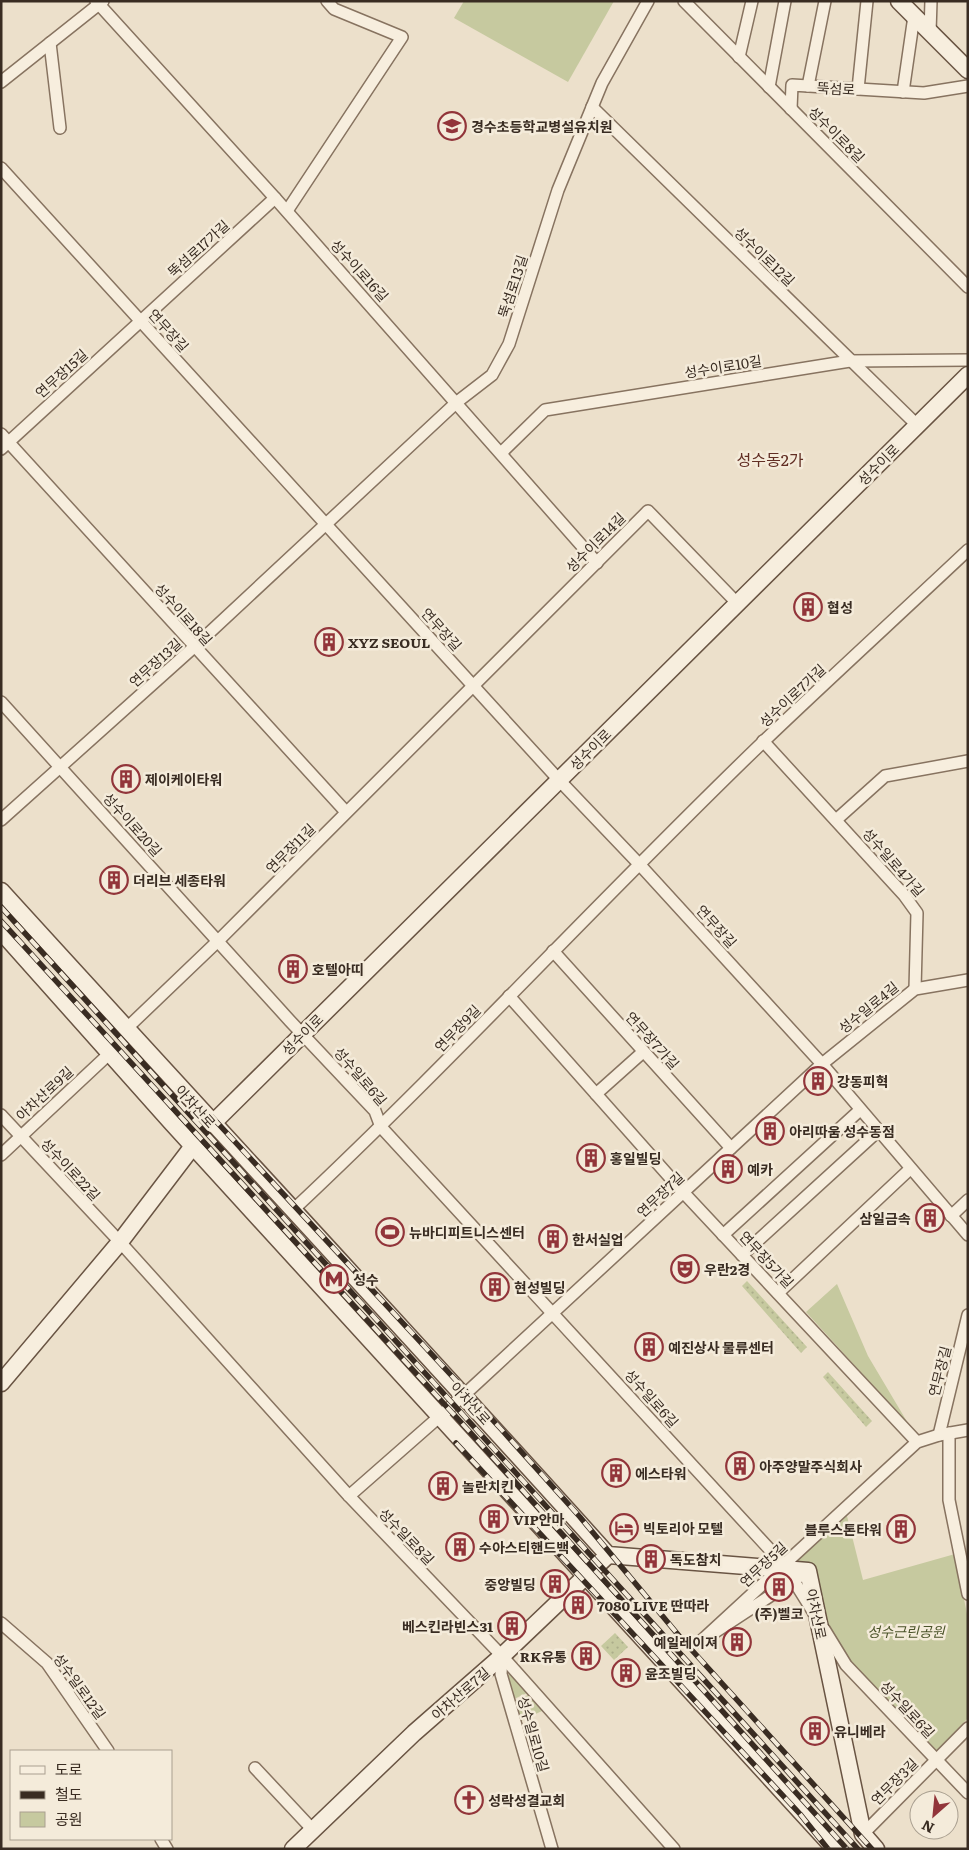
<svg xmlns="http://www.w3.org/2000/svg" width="969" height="1850" font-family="Literata,'Noto Sans KR',serif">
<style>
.grass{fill:url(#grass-dots)}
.forest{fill:url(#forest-crowns)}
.park{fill:#c6c99f}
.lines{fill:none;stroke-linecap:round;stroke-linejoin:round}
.street-casing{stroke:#877360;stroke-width:14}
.secondary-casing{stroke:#695443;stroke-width:19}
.street{stroke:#f7eede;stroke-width:11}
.secondary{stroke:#f7eede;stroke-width:16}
.rail-casing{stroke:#392c22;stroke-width:5.5}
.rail{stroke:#f4ebda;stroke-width:4;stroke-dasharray:11;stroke-linecap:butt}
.labels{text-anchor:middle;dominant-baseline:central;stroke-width:5;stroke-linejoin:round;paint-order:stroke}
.street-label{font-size:14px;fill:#392c22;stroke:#f4ebda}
.poi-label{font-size:14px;font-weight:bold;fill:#392c22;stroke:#f4ebda;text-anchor:start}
.park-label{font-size:14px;font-style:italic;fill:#4b542a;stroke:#f4ebda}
.quarter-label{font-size:16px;fill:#622f25;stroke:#f4ebda}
</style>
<defs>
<pattern id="grass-dots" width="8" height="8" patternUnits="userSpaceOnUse" patternTransform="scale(1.25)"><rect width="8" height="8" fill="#c6c99f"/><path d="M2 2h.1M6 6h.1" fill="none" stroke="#abad89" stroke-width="1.8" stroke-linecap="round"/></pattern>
<pattern id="forest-crowns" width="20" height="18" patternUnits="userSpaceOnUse" patternTransform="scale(1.25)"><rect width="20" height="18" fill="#c6c99f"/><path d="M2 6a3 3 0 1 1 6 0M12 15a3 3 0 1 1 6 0" fill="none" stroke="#abad89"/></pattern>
</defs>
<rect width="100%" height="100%" fill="#ece0cb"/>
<g class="grass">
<path d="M 747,1281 L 807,1347 L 801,1353 L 742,1286 Z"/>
<path d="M 828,1372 L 872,1421 L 866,1427 L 823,1377 Z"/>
<path d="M 615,1633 L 628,1647 L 614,1660 L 601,1646 Z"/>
</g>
<path class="forest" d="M 528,1695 L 544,1710 L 521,1721 L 514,1701 Z"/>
<g class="park">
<path d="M 464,1 L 614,1 L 568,82 L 454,18 Z"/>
<path d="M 837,1284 L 868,1356 L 909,1425 L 806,1312 Z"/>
<path d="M 846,1512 L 863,1580 L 955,1554 L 968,1619 L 968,1718 L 936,1752 L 851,1662 L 789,1566 Z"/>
<path d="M 510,1674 L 527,1693 L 514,1699 L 504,1677 Z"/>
</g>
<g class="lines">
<defs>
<g id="street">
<path d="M 96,1 L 275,198 L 597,563"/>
<path d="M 684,1 L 968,287"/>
<path d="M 930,32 L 931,1"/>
<path d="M 50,43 L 60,128"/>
<path d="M 739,57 L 752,1"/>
<path d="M 1,82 L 103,1"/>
<path d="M 808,86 L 825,1"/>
<path d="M 769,87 L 785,1"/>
<path d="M 858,89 L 867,1"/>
<path d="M 903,92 L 914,16"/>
<path d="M 592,107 L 917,425"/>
<path d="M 791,109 L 792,85 L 924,93 L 968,86"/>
<path d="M 1,168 L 559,780 L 640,865 L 822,1064 L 968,1235"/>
<path d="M 287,211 L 402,37 L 334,9 L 327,1"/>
<path d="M 1,434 L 346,812"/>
<path d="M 1,449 L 275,198"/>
<path d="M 501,453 L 545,410 L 850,361 L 968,360"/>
<path d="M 1,702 L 290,1021 L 375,1111 L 381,1127 L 784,1565 L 814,1613"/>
<path d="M 763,741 L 904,895 L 917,913 L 915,989"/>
<path d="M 1,820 L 194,647 L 457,402 L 492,375 L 509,344 L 558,190 L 602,83 L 648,1"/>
<path d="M 836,820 L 885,776 L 968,761"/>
<path d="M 553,951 L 731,1148"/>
<path d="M 509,996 L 683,1192 L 917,1442"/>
<path d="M 126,1029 L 219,940 L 648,511 L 737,603"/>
<path d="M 596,1094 L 643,1052"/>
<path d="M 1,1115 L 120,1242 L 349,1496 L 502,1656 L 674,1849"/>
<path d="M 1,1155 L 109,1054"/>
<path d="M 293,1210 C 455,1058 604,895 764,741 C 831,677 900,614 968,550"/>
<path d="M 951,1216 L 968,1200"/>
<path d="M 723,1235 L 860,1110"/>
<path d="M 742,1255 L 878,1131"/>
<path d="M 778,1293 L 910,1169"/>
<path d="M 949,1433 L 949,1500 L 968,1594"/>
<path d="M 939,1435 L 968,1315"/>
<path d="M 349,1496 L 464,1395 L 822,1064 L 915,989 L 968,980"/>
<path d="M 799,1577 L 700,1642 L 917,1442 L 939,1435 L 968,1430"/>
<path d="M 1,1623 L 47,1663 L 108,1751"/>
<path d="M 824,1629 L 846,1665 L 968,1793"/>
<path d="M 502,1656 L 501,1674 L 552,1849"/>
<path d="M 255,1768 L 313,1830"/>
<path d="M 863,1834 L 968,1728"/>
<path d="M 161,1839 L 167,1849"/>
</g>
<g id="secondary">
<path d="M 899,1 L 968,70"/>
<path d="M 1,891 C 203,1113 407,1332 608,1555 L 808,1571 L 863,1834 L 876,1849"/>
<path d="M 1,931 L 171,1122 L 835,1849"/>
<path d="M 212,1124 L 968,375"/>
<path d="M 1,1383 L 120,1242 L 193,1146"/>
<path d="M 293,1849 L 414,1733 L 502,1656 L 608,1555"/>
</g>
</defs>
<use href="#street" class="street-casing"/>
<use href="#secondary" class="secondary-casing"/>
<use href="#street" class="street"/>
<use href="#secondary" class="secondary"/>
<defs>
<g id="rail">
<path d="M 1,907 L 858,1849"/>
<path d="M 1,921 L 469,1431 L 847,1849"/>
<path d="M 212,1117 L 501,1429 L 580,1517 L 680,1637 L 872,1849"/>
<path d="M 456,1443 L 800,1814 L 828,1849"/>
</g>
</defs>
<use href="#rail" class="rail-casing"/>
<use href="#rail" class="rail"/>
</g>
<defs>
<symbol id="school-ring" viewBox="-11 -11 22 22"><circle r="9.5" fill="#f4ebda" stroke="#92353a" stroke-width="1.5"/><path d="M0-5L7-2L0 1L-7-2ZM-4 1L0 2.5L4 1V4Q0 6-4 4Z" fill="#92353a"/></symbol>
<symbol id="building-ring" viewBox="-11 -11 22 22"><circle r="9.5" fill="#f4ebda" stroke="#92353a" stroke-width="1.5"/><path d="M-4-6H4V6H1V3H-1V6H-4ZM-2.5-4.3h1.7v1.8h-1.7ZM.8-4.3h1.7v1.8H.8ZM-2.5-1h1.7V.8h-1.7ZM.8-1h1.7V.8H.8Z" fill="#92353a"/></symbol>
<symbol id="stadium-ring" viewBox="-11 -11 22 22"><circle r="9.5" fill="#f4ebda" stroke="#92353a" stroke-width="1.5"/><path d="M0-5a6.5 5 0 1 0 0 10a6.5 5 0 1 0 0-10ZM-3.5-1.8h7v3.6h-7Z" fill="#92353a"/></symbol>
<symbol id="theatre-ring" viewBox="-11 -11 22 22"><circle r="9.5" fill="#f4ebda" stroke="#92353a" stroke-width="1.5"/><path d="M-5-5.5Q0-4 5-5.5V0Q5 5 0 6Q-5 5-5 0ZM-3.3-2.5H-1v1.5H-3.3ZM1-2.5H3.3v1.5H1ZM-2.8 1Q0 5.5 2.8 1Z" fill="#92353a"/></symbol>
<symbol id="metro-ring" viewBox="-11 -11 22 22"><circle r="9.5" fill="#f4ebda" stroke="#92353a" stroke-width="1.5"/><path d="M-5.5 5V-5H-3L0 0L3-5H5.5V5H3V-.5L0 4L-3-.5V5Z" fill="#92353a"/></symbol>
<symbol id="hotel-ring" viewBox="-11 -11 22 22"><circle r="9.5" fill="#f4ebda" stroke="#92353a" stroke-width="1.5"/><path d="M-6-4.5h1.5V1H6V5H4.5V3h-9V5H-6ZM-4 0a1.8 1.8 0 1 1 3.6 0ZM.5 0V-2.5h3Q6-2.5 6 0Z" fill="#92353a"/></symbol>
<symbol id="church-ring" viewBox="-11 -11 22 22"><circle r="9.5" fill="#f4ebda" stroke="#92353a" stroke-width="1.5"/><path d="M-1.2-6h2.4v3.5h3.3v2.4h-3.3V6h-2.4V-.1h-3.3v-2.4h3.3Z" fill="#92353a"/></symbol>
</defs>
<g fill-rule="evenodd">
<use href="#school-ring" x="436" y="110" width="32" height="32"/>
<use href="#building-ring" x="792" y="591" width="32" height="32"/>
<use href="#building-ring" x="313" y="626" width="32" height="32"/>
<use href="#building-ring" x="110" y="763" width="32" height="32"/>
<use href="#building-ring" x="98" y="864" width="32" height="32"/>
<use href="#building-ring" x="277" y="953" width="32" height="32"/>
<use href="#building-ring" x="802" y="1065" width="32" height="32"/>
<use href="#building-ring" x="754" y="1115" width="32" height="32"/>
<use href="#building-ring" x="575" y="1142" width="32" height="32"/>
<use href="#building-ring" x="712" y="1153" width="32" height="32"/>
<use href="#building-ring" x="914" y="1202" width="32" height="32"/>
<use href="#stadium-ring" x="374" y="1216" width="32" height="32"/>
<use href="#building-ring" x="537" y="1223" width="32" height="32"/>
<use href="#theatre-ring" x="669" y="1253" width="32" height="32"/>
<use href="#metro-ring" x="318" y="1263" width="32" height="32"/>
<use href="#building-ring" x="479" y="1271" width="32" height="32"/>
<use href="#building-ring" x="633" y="1331" width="32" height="32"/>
<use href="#building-ring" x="724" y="1450" width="32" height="32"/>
<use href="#building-ring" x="600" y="1457" width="32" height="32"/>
<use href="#building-ring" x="427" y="1470" width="32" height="32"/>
<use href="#building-ring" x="478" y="1503" width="32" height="32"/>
<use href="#hotel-ring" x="608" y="1512" width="32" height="32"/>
<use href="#building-ring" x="885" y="1513" width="32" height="32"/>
<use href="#building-ring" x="444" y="1531" width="32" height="32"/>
<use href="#building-ring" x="635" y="1543" width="32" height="32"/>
<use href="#building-ring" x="539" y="1568" width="32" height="32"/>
<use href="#building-ring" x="763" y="1571" width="32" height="32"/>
<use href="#building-ring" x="562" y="1589" width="32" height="32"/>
<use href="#building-ring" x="496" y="1610" width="32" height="32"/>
<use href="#building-ring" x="721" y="1626" width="32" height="32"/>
<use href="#building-ring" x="570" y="1640" width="32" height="32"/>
<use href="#building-ring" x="610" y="1657" width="32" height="32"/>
<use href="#building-ring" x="799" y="1715" width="32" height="32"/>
<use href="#church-ring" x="453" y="1784" width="32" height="32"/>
</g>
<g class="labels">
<g class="street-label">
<text transform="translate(836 88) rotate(3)">뚝섬로</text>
<text transform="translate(837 134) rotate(45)">성수이로8길</text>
<text transform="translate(198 248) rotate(-42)">뚝섬로17가길</text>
<text transform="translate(765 256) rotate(44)">성수이로12길</text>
<text transform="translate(360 270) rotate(48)">성수이로16길</text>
<text transform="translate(512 286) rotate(-72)">뚝섬로13길</text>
<text transform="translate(169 330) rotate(48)">연무장길</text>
<text transform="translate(723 366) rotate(-9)">성수이로10길</text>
<text transform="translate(61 373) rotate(-42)">연무장15길</text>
<text transform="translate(878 464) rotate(-45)">성수이로</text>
<text transform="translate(595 542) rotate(-45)">성수이로14길</text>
<text transform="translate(184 614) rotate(48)">성수이로18길</text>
<text transform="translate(442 629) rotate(48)">연무장길</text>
<text transform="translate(155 662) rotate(-42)">연무장13길</text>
<text transform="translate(792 695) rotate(-43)">성수이로7가길</text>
<text transform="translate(590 749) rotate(-45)">성수이로</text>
<text transform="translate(133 824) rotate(48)">성수이로20길</text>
<text transform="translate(290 848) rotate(-45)">연무장11길</text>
<text transform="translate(894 862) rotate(49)">성수일로4가길</text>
<text transform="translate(717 926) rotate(48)">연무장길</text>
<text transform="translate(868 1007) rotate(-39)">성수일로4길</text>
<text transform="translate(457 1028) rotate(-46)">연무장9길</text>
<text transform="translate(302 1034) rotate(-45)">성수이로</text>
<text transform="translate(653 1040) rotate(48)">연무장7가길</text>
<text transform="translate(361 1076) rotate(49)">성수일로6길</text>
<text transform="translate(44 1093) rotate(-43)">아차산로9길</text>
<text transform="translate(196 1106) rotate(48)">아차산로</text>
<text transform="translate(71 1169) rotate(47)">성수이로22길</text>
<text transform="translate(660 1194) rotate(-43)">연무장7길</text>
<text transform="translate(767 1259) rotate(47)">연무장5가길</text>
<text transform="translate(939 1371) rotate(-76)">연무장길</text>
<text transform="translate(652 1398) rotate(48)">성수일로6길</text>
<text transform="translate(471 1403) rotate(48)">아차산로</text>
<text transform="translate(407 1536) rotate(46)">성수일로8길</text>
<text transform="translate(763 1564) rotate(-43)">연무장5길</text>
<text transform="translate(817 1614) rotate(78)">아차산로</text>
<text transform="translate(80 1686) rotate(54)">성수일로12길</text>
<text transform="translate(460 1693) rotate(-41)">아차산로7길</text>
<text transform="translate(908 1709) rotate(47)">성수일로6길</text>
<text transform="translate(534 1734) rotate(74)">성수일로10길</text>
<text transform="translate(894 1781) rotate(-45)">연무장3길</text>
</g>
<g class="poi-label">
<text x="471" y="126">경수초등학교병설유치원</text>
<text x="827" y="607">협성</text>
<text x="348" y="642">XYZ SEOUL</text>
<text x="145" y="779">제이케이타워</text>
<text x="133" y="880">더리브 세종타워</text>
<text x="312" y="969">호텔아띠</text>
<text x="837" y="1081">강동피혁</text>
<text x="789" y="1131">아리따움 성수동점</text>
<text x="610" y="1158">홍일빌딩</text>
<text x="747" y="1169">예카</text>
<text x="911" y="1218" text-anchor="end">삼일금속</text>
<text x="409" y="1232">뉴바디피트니스센터</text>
<text x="572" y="1239">한서실업</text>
<text x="704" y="1269">우란2경</text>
<text x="353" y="1279">성수</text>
<text x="514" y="1287">현성빌딩</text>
<text x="668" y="1347">예진상사 물류센터</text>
<text x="759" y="1466">아주양말주식회사</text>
<text x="635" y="1473">에스타워</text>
<text x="462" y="1486">놀란치킨</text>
<text x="513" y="1519">VIP안마</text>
<text x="643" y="1528">빅토리아 모텔</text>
<text x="882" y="1529" text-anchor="end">블루스톤타워</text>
<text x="479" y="1547">수아스티핸드백</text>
<text x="670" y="1559">독도참치</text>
<text x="536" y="1584" text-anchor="end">중앙빌딩</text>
<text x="597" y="1605">7080 LIVE 딴따라</text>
<text x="779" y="1613" text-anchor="middle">(주)벨코</text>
<text x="493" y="1626" text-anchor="end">베스킨라빈스31</text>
<text x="718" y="1642" text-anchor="end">예일레이져</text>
<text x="567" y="1656" text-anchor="end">RK유통</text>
<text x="645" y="1673">윤조빌딩</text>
<text x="834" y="1731">유니베라</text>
<text x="488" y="1800">성락성결교회</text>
</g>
<g class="park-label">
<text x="906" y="1631">성수근린공원</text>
</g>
<g class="quarter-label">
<text x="770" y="459">성수동2가</text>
</g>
</g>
<rect width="969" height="1850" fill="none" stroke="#392c22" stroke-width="5"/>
<rect x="10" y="1750" width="162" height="90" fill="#f4ebda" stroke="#a99f90"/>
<rect x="20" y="1766" width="25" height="8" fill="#f7eede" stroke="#a99f90"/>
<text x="55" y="1775" font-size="15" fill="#392c22">도로</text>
<rect x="20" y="1791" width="25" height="8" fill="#392c22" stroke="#a99f90"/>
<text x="55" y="1800" font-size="15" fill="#392c22">철도</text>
<rect x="20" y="1812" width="25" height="15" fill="#c6c99f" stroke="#a99f90"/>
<text x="55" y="1825" font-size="15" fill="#392c22">공원</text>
<g transform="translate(934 1815) rotate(207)"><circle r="24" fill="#f4ebda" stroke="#a99f90"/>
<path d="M0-4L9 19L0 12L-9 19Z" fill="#92353a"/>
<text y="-8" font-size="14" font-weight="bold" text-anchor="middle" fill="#392c22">N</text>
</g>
</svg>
